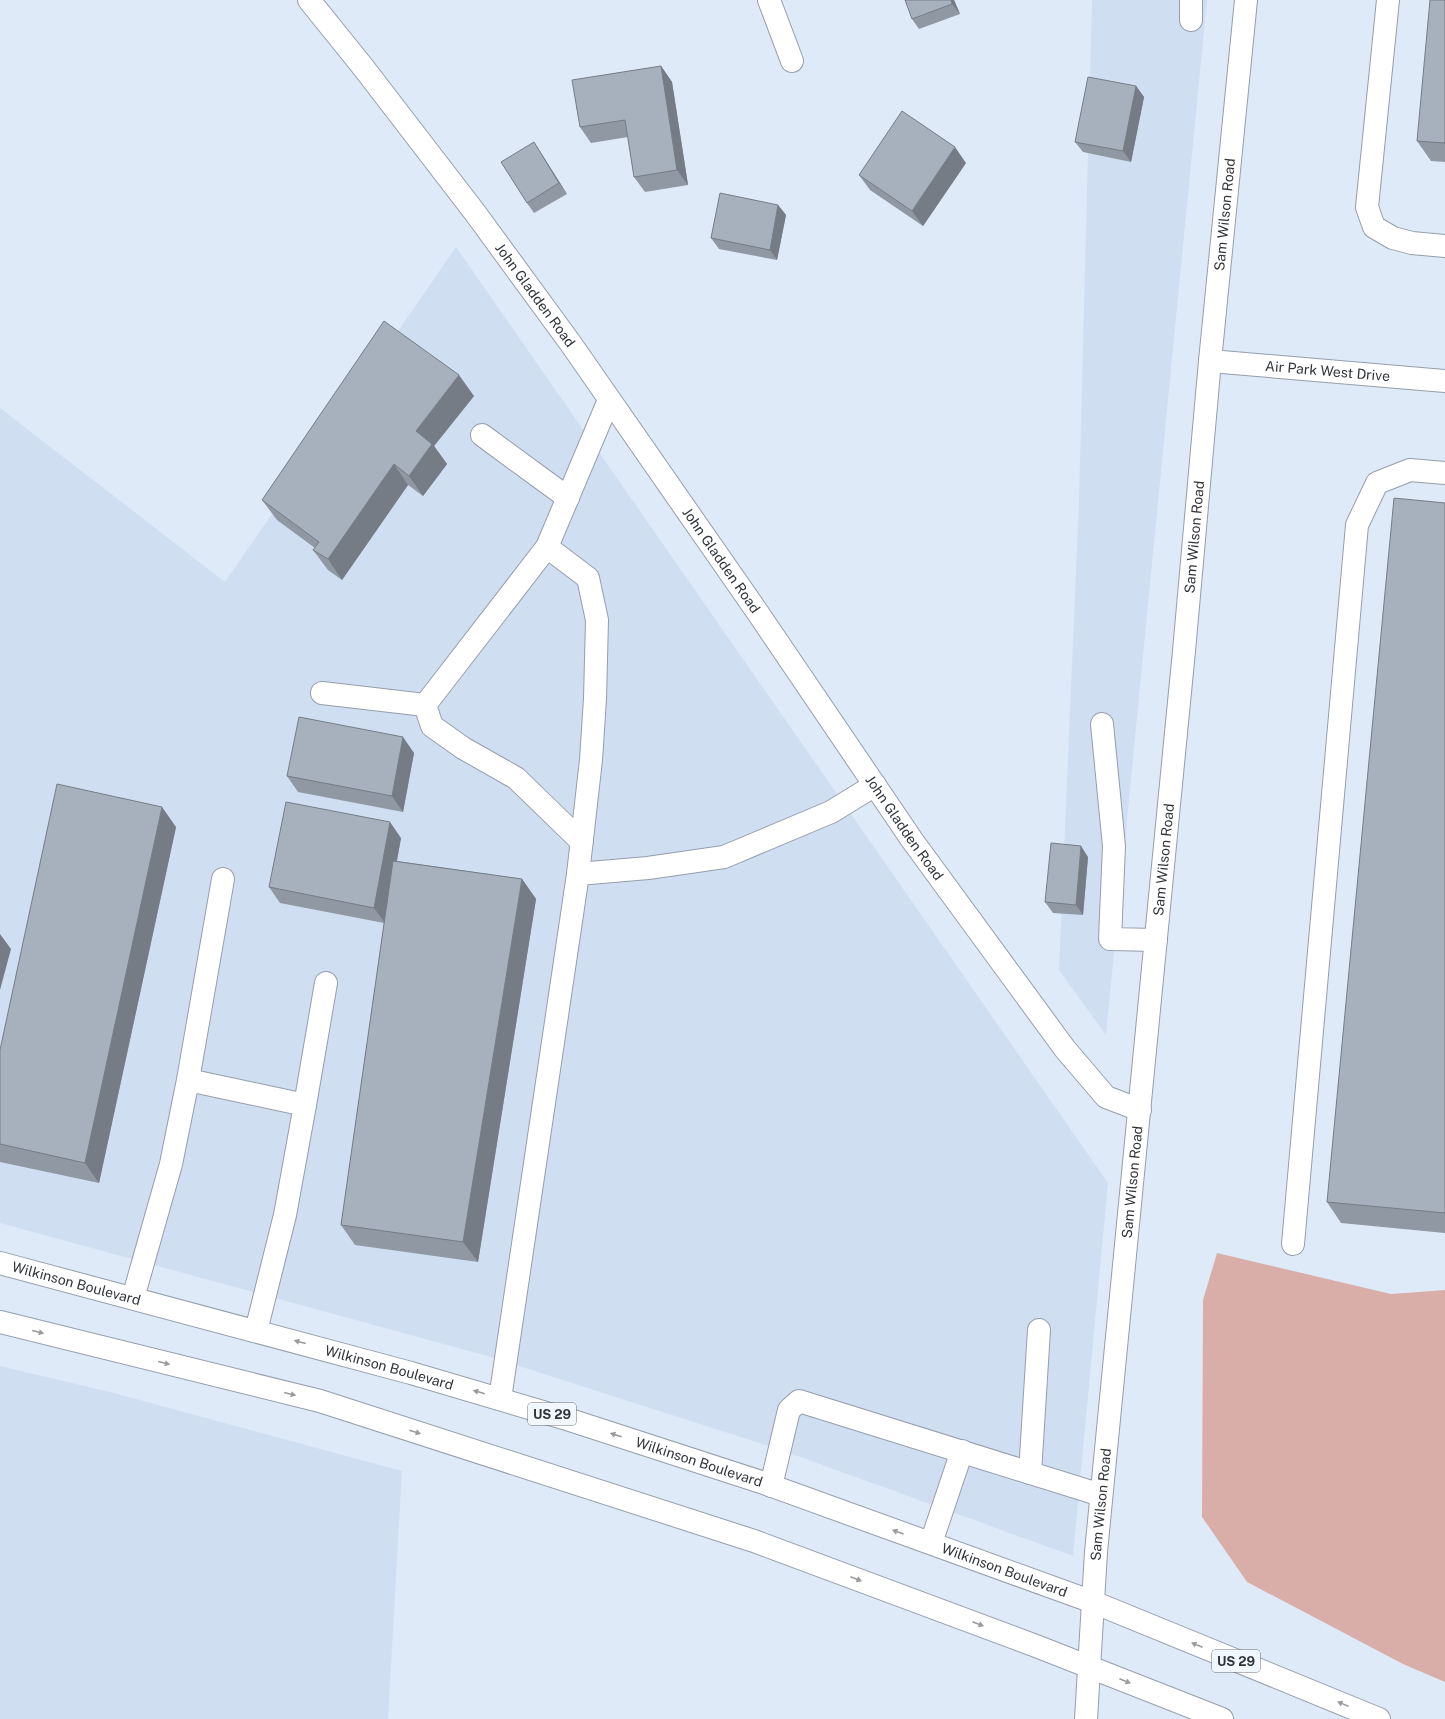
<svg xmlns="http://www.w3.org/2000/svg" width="1445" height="1719" font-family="'Public Sans',sans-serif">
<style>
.built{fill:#d0def2}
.green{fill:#daaea8}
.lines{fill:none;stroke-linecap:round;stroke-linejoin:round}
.minor-casing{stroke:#959eab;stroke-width:24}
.major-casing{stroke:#959eab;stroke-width:24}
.minor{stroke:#fff;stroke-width:22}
.major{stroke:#fff;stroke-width:22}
.wall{fill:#9098a3}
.shaded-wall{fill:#757c85}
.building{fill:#a7b1be;stroke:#757c85}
.oneway{fill:#989a9c}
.labels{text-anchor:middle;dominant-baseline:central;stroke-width:3;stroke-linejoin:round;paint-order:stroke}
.shield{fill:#f0f7ff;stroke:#6a6f75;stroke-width:1}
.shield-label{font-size:13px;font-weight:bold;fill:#31353a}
.street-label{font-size:14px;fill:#31353a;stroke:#f0f7ff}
</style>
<rect width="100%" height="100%" fill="#dfeaf8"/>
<g class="built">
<path d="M 1092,0 L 1207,0 L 1106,1035 L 1059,970 L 1079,500 Z"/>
<path d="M 456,247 L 1108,1183 L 1073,1556 L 784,1451 L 491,1357 L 0,1223 L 0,408 L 225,582 Z"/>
<path d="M 0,1366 L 110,1392 L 402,1471 L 388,1719 L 0,1719 Z"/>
</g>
<path class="green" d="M 1217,1253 L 1391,1294 L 1445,1290 L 1445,1682 L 1403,1664 L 1247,1582 L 1202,1517 L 1203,1300 Z"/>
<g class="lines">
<defs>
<g id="minor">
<path id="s1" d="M 309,0 L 363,67 L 476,214 L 571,344 L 758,613 L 912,840 L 1065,1049 L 1106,1097 L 1140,1110"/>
<path d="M 769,0 L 792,61"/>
<path d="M 1388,0 L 1367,207 L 1374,227 L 1393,238 L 1412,243 L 1445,246"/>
<path d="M 1191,20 L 1191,0"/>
<path id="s2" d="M 1210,361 L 1445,381"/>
<path d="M 482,435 L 568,498"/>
<path d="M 547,547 L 609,400"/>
<path d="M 322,693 L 425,705"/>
<path d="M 1102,724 L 1114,846 L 1110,939 L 1156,940"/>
<path d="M 578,874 L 591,760 L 595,699 L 597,620 L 588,578 L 547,547 L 425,705 L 432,726 L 463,748 L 516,778 L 582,842"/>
<path d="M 188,1080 L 305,1105 L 285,1215 L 256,1331"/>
<path d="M 305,1105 L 326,983"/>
<path d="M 1293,1244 L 1357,525 L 1377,483 L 1410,470 L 1445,473"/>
<path d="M 133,1298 L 171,1164 L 188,1080 L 223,879"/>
<path d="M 500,1399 L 578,874 L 648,868 L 724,857 L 831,812 L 875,785"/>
<path d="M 1030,1473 L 1039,1330"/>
<path d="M 771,1486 L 789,1410 L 799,1401 L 1101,1495"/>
<path d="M 931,1543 L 962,1451"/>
<path id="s3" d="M 1086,1719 L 1096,1552 L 1184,651 L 1210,361 L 1246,0"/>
</g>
<g id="major">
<path id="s4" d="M 0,1263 L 411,1373 L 570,1420 L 761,1482 L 1093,1602 L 1379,1719"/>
<path d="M 0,1322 L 320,1401 L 754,1541 L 1036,1646 L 1222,1719"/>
</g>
</defs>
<use href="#minor" class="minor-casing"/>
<use href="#major" class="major-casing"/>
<use href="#minor" class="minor"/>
<use href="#major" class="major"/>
</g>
<g class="wall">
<path d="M 954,0 L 960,14 L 919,29 L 912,19 Z"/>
<path d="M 1445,0 L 1445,162 L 1431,161 L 1417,141 Z"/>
<path d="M 661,66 L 672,82 L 688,185 L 645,192 L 634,177 L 628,137 L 591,143 L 580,127 Z"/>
<path d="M 1136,86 L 1144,97 L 1131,162 L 1083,152 L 1075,142 Z"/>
<path d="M 541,153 L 567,194 L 534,213 L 527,203 Z"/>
<path d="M 966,163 L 923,226 L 870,190 L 859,175 Z"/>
<path d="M 778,205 L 786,215 L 777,260 L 719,249 L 711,238 Z"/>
<path d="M 474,396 L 434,446 L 447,464 L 423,496 L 408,485 L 342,580 L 328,570 L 313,550 L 315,548 L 277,520 L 262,500 Z"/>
<path d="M 1445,503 L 1445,1233 L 1341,1223 L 1327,1202 Z"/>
<path d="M 414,753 L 403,812 L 298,792 L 287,776 Z"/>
<path d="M 176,827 L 99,1183 L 0,1162 L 0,1050 Z"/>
<path d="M 401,838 L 397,861 L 522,879 L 536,899 L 478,1262 L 355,1245 L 341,1225 L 384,923 L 280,903 L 269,887 Z"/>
<path d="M 1088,857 L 1083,915 L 1053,913 L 1045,902 Z"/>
</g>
<g class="shaded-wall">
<path d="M 951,0 L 954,0 L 960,14 L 952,4 Z"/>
<path d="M 661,66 L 672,82 L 688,185 L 677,170 Z"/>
<path d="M 1136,86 L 1144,97 L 1131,162 L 1123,151 Z"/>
<path d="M 534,142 L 541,153 L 567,194 L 559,183 Z"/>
<path d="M 955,147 L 966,163 L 923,226 L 912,211 Z"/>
<path d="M 778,205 L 786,215 L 777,260 L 770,250 Z"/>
<path d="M 459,375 L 474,396 L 434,446 L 447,464 L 423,496 L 409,476 L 416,431 Z"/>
<path d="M 394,464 L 408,485 L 342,580 L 328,559 Z"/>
<path d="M 403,737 L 414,753 L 403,812 L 392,796 Z"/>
<path d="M 162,807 L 176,827 L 99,1183 L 85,1163 Z"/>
<path d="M 390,822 L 401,838 L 385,923 L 374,908 Z"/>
<path d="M 1081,846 L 1088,857 L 1083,915 L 1076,905 Z"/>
<path d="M 522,879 L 536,899 L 478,1262 L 463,1242 Z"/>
<path d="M 0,934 L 11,949 L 0,990 Z"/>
</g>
<g class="building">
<path d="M 905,0 L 951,0 L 952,4 L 912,19 Z"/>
<path d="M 1430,0 L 1445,0 L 1445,143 L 1417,141 Z"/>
<path d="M 661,66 L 677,170 L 634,177 L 625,120 L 580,127 L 572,80 Z"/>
<path d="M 1088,77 L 1136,86 L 1123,151 L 1075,142 Z"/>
<path d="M 902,111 L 955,147 L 912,211 L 859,175 Z"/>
<path d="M 534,142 L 559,183 L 527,203 L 501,162 Z"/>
<path d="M 720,193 L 778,205 L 770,250 L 711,238 Z"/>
<path d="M 384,321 L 459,375 L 416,431 L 432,444 L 409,476 L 394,464 L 328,559 L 313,550 L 319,542 L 262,500 Z"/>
<path d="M 1394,498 L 1445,503 L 1445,1213 L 1327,1202 Z"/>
<path d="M 299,717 L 403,737 L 392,796 L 287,776 Z"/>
<path d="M 57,784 L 162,807 L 85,1163 L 0,1144 L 0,1050 Z"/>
<path d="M 286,802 L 390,822 L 374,908 L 269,887 Z"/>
<path d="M 1051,843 L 1081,846 L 1076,905 L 1045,902 Z"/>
<path d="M 393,861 L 522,879 L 463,1242 L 341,1225 Z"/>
</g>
<defs><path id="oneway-solid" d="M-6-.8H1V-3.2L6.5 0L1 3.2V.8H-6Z"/></defs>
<g class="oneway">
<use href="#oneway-solid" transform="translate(38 1332) rotate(14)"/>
<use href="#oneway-solid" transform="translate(300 1342) rotate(-165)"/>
<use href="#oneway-solid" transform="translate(164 1363) rotate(14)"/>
<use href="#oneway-solid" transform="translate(479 1392) rotate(-164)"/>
<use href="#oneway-solid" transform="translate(290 1394) rotate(14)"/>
<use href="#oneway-solid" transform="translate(415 1432) rotate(18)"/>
<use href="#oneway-solid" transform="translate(616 1435) rotate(-162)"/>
<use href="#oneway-solid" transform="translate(898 1532) rotate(-160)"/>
<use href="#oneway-solid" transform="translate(856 1579) rotate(21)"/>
<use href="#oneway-solid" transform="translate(978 1624) rotate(21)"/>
<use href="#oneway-solid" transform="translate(1197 1645) rotate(-158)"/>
<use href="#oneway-solid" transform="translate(1125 1681) rotate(22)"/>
<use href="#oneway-solid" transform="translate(1343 1704) rotate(-158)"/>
</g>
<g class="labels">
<g class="shield">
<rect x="528" y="1403" width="48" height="22" rx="3"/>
<rect x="1212" y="1650" width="48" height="22" rx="3"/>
</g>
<g class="shield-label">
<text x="552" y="1414">US 29</text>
<text x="1236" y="1661">US 29</text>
</g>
<g class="street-label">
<text stroke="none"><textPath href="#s3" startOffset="1511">Sam Wilson Road</textPath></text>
<text stroke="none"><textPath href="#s1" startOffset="372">John Gladden Road</textPath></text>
<text stroke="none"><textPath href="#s2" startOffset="118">Air Park West Drive</textPath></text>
<text stroke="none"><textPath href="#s3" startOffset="1187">Sam Wilson Road</textPath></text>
<text stroke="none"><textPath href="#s1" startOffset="696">John Gladden Road</textPath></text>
<text stroke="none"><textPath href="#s1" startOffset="1020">John Gladden Road</textPath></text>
<text stroke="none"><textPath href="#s3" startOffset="863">Sam Wilson Road</textPath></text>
<text stroke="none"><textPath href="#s3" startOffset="539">Sam Wilson Road</textPath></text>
<text stroke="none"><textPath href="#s4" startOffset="79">Wilkinson Boulevard</textPath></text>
<text stroke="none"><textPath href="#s4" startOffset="403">Wilkinson Boulevard</textPath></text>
<text stroke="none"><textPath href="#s4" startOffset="727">Wilkinson Boulevard</textPath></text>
<text stroke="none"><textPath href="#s3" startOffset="215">Sam Wilson Road</textPath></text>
<text stroke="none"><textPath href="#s4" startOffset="1051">Wilkinson Boulevard</textPath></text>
</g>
</g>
</svg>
